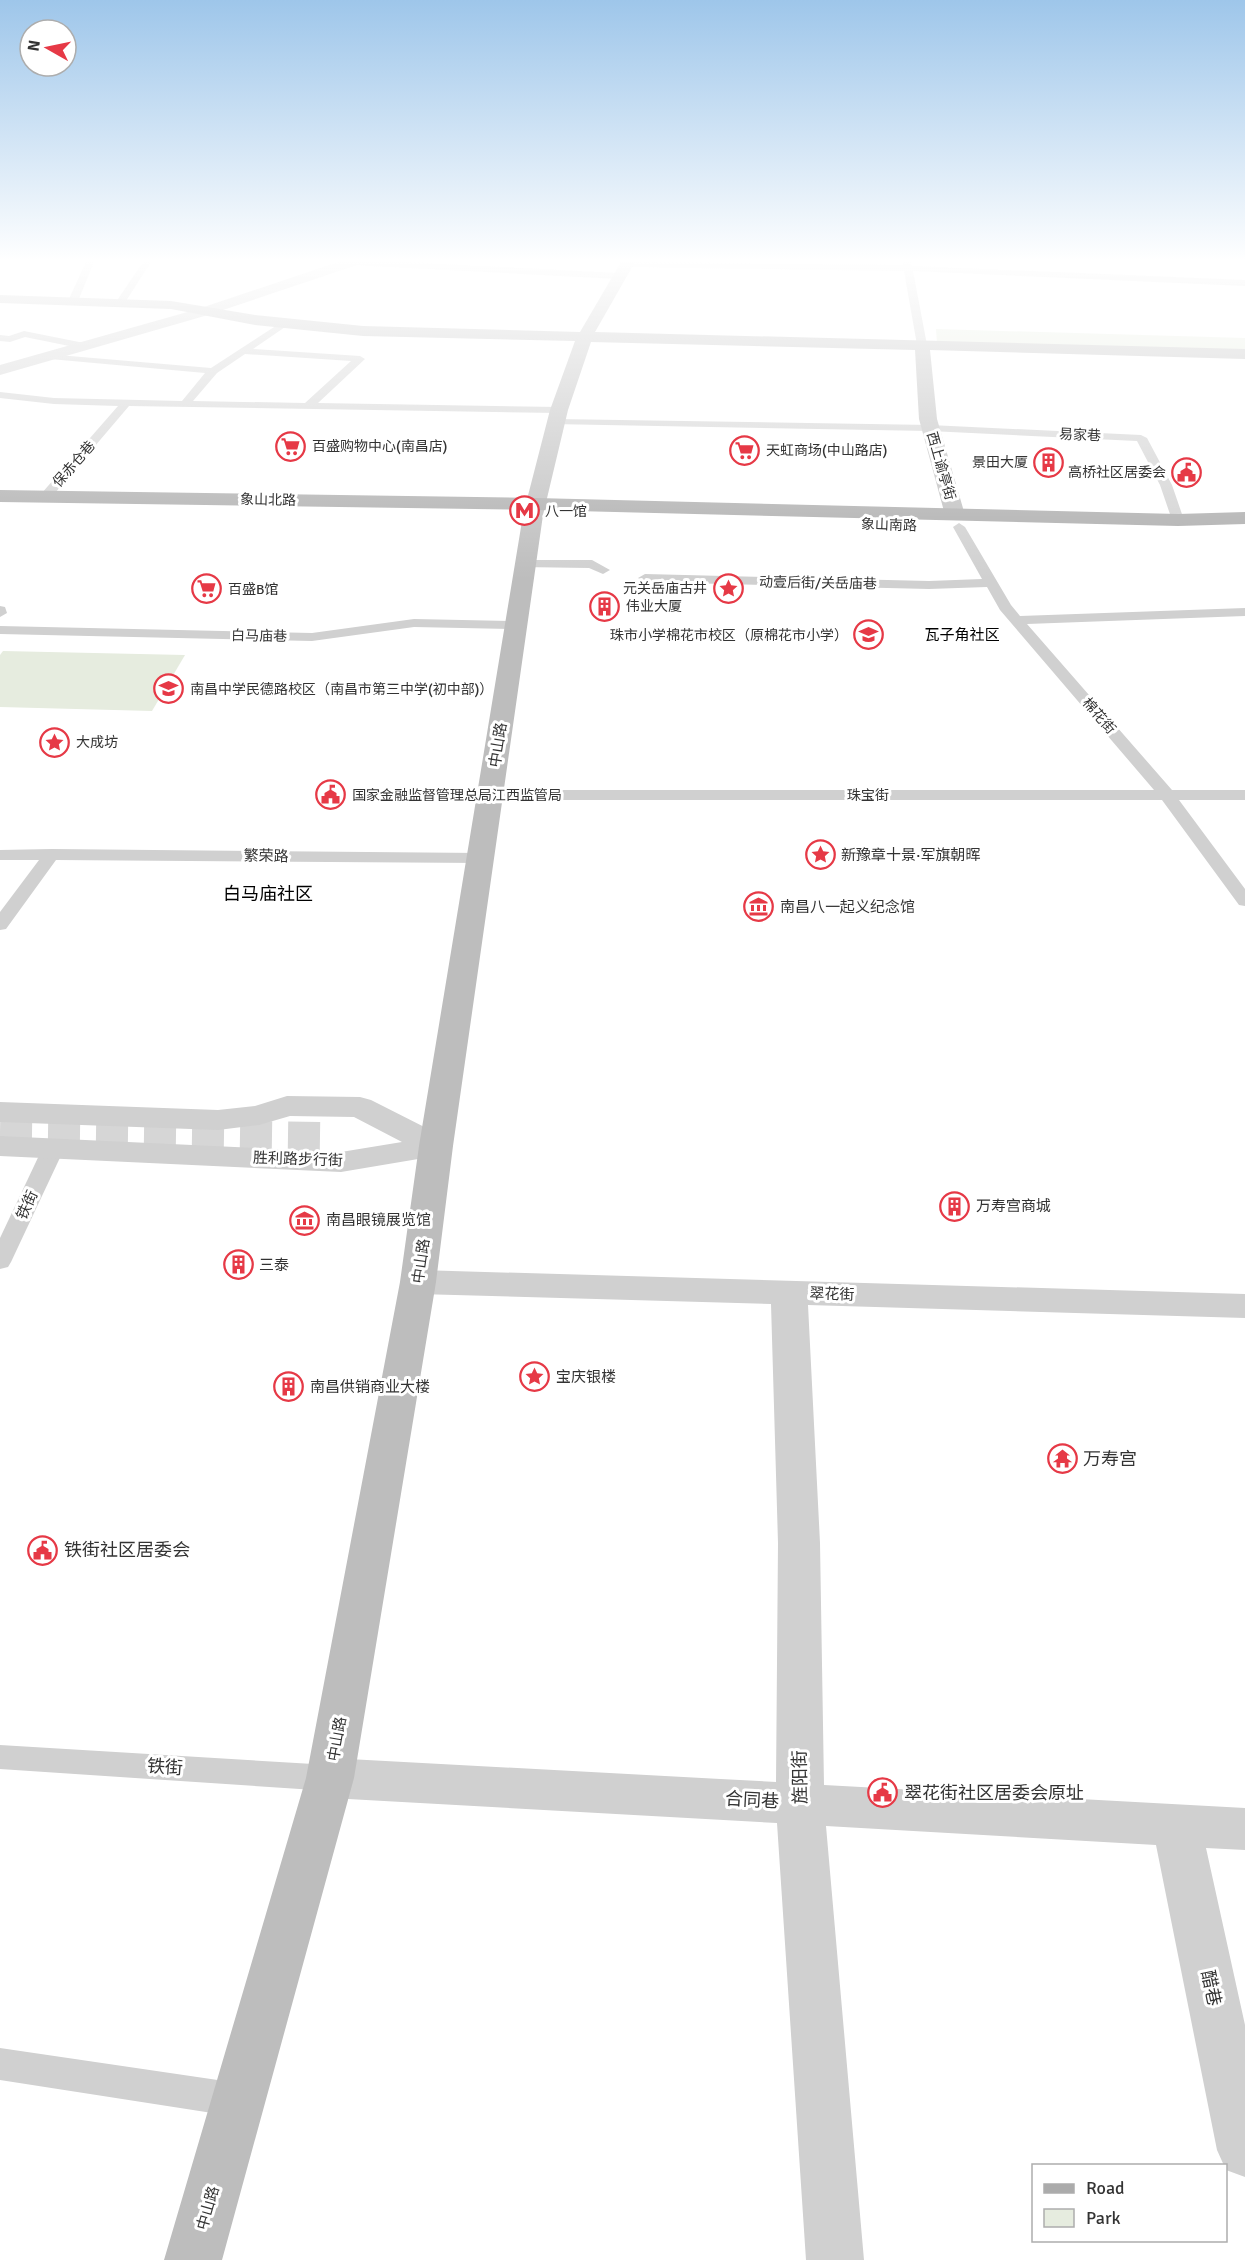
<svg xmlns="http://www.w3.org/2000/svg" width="1245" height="2260" font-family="Signika,'Noto Sans SC',sans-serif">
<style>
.green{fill:#e6ecdf}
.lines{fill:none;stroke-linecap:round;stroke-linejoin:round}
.street-tunnel{stroke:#d6d6d6;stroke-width:32;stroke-dasharray:32 16;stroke-linecap:butt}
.lane{fill:#d0d0d0;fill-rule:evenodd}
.street{fill:#d0d0d0;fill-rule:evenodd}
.secondary{fill:#bdbdbd;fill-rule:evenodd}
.primary{fill:#ababab;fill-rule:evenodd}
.labels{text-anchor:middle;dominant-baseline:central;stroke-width:6;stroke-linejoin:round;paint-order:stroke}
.far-street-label{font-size:14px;fill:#333;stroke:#fff}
.far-poi-label{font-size:14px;fill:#333;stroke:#fff;text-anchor:start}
.far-quarter-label{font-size:15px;fill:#000;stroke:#fff}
.street-label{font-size:15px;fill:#333;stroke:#fff}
.poi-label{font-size:15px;fill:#333;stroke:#fff;text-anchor:start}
.quarter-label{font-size:18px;fill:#000;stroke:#fff}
.near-poi-label{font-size:18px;fill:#333;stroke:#fff;text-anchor:start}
.near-street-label{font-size:18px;fill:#333;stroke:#fff}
</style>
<rect width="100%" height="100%" fill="#fff"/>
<g class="green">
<path d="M 936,329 L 1245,338 L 1245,352 L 937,343 Z"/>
<path d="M 3,651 L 185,655 L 152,711 L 0,707 L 0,655 Z"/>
</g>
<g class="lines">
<path class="street-tunnel" d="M 0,1133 L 324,1138"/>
<g class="lane">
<path d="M 86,262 L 94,262 L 78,301 L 70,303 L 68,301 Z"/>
<path d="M 143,262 L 151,262 L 124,304 L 118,304 L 116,302 Z"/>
<path d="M 348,262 L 405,262 L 618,273 L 622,276 L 618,279 L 352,265 Z"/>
<path d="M 623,262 L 903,265 L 903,262 L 911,262 L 912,266 L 1245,280 L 1245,286 L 913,271 L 927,345 L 922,348 L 917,345 L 904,271 L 626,267 L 623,266 Z"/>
<path d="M 285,320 L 290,323 L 288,325 L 253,349 L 360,356 L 365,359 L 318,403 L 559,407 L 564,410 L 559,413 L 129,406 L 49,500 L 41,500 L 41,494 L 118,406 L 54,404 L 0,398 L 0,392 L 54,398 L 182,401 L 205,373 L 50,359 L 45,356 L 46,354 L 211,368 ZM 245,354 L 351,361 L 305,403 L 193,401 L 217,373 Z"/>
<path d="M 24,331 L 84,343 L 89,346 L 84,349 L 25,337 L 10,342 L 0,341 L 0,335 L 9,336 Z"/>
<path d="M 556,419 L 930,425 L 1141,435 L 1147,438 L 1172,485 L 1184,520 L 1178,524 L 1172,520 L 1160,485 L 1137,441 L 930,431 L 552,424 L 552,420 Z"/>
<path d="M 959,523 L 965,527 L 1011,605 L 1020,616 L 1245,608 L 1245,616 L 1027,624 L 1172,790 L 1245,790 L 1245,800 L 1179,800 L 1245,889 L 1245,906 L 1239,905 L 1162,800 L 490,800 L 482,795 L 490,790 L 1154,790 L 1000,610 L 987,587 L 929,589 L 645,582 L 638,578 L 645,574 L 929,581 L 982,579 L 953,527 Z"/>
<path d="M 526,560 L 592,560 L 610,570 L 603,574 L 589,568 L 521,567 L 519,564 Z"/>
<path d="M 0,606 L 5,607 L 7,613 L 0,617 Z"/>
<path d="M 414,619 L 516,621 L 523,625 L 516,629 L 414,627 L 312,641 L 0,634 L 0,626 L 312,633 Z"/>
<path d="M 52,849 L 481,853 L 487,854 L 490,858 L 487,862 L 481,863 L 56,860 L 6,929 L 0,930 L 0,912 L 39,860 L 0,860 L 0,850 Z"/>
<path d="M 54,1141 L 62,1142 L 65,1147 L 11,1262 L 8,1267 L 0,1269 L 0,1238 L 43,1147 L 46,1142 Z"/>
<path d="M 0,1745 L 330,1765 L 341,1769 L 345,1778 L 341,1787 L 330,1791 L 0,1769 Z"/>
<path d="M 0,2048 L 238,2083 L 250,2088 L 255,2100 L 250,2112 L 238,2117 L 0,2080 Z"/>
</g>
<g class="street">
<path d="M 338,262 L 359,262 L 357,265 L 208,315 L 0,375 L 0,365 L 198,309 Z"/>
<path d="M 287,1096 L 360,1097 L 371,1100 L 448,1139 L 453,1146 L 448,1153 L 436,1156 L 341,1172 L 0,1156 L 0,1136 L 341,1152 L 402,1142 L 354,1117 L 290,1116 L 259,1125 L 218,1130 L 0,1122 L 0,1102 L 218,1110 L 255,1106 Z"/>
<path d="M 418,1270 L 1245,1294 L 1245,1318 L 808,1305 L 820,1543 L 824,1785 L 1245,1808 L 1245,1850 L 1206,1848 L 1245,2025 L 1245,2177 L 1226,2170 L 1217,2150 L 1156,1845 L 826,1826 L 864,2260 L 806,2260 L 777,1823 L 330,1798 L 313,1792 L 306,1778 L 313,1764 L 330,1758 L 776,1782 L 778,1543 L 771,1304 L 418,1294 L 405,1290 L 400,1282 L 405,1274 Z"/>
</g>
<path class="secondary" d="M 621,262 L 635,262 L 595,332 L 1245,349 L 1245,359 L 930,350 L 937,419 L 965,515 L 962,519 L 948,519 L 945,515 L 919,419 L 915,350 L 591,342 L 568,410 L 543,515 L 453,1146 L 436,1282 L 354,1778 L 222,2260 L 164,2260 L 306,1778 L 400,1282 L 419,1146 L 523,515 L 550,410 L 575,341 L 363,336 L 255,325 L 171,309 L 0,303 L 0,295 L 171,301 L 255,315 L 363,326 L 580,332 Z"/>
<path class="primary" d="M 0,490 L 536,498 L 1178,514 L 1245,512 L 1245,524 L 1178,526 L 536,510 L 0,502 Z"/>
</g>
<linearGradient id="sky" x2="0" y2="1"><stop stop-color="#9ec6ea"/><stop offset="0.45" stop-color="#fff"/><stop offset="1" stop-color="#fff" stop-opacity="0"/></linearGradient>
<rect width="1245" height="579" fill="url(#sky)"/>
<defs>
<symbol id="supermarket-ring" viewBox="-11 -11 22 22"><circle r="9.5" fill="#fff" stroke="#e63946" stroke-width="1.5"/><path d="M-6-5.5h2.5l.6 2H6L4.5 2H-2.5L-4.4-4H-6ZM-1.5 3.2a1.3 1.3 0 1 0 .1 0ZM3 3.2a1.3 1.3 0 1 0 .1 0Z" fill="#e63946"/></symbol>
<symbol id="building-ring" viewBox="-11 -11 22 22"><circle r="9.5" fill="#fff" stroke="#e63946" stroke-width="1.5"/><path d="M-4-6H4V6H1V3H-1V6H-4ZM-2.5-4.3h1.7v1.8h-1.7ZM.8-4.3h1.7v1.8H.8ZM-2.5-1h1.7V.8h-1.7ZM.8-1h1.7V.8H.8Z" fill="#e63946"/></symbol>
<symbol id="civic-ring" viewBox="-11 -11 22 22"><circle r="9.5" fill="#fff" stroke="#e63946" stroke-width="1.5"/><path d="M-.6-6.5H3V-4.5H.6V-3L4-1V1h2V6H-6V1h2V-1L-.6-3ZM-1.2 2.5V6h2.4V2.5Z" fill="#e63946"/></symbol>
<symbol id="metro-ring" viewBox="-11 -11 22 22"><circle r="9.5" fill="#fff" stroke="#e63946" stroke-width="1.5"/><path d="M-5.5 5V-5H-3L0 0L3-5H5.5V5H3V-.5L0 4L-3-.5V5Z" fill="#e63946"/></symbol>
<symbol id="sight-ring" viewBox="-11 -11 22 22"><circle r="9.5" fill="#fff" stroke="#e63946" stroke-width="1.5"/><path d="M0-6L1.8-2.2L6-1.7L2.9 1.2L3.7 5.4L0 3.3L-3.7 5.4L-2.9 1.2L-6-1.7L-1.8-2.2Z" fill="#e63946"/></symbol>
<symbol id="school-ring" viewBox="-11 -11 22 22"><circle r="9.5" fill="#fff" stroke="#e63946" stroke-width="1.5"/><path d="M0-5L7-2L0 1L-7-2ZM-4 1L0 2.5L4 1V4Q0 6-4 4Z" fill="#e63946"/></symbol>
<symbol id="museum-ring" viewBox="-11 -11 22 22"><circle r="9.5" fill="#fff" stroke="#e63946" stroke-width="1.5"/><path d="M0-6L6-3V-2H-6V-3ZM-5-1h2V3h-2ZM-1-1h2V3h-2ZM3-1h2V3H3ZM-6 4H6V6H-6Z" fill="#e63946"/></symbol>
<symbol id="temple-ring" viewBox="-11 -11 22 22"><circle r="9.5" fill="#fff" stroke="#e63946" stroke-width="1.5"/><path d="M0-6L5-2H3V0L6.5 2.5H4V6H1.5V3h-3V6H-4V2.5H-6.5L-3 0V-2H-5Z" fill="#e63946"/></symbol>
</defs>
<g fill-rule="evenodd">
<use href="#supermarket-ring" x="274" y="430" width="33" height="33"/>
<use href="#supermarket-ring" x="728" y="434" width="33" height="33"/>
<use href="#building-ring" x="1032" y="446" width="33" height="33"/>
<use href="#civic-ring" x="1170" y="456" width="33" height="33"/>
<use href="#metro-ring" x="508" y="494" width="33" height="33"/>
<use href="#sight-ring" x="712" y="572" width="33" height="33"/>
<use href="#supermarket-ring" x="190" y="572" width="33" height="33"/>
<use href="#building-ring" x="588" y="590" width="33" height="33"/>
<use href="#school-ring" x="852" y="618" width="33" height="33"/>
<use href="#school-ring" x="152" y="672" width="33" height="33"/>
<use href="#sight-ring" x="38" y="726" width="33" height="33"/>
<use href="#civic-ring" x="314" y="778" width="33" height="33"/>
<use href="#sight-ring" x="804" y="838" width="33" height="33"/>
<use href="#museum-ring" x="742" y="890" width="33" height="33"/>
<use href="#building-ring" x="938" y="1190" width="33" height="33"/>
<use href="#museum-ring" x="288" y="1204" width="33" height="33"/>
<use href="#building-ring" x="222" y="1248" width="33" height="33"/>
<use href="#sight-ring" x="518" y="1360" width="33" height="33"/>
<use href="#building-ring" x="272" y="1370" width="33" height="33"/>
<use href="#temple-ring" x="1046" y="1442" width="33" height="33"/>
<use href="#civic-ring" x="26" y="1534" width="33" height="33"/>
<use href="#civic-ring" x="866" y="1776" width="33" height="33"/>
</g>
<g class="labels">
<g class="far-street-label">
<text transform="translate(1080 435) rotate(3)">易家巷</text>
<text transform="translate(74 464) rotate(-49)">保赤仓巷</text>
<text transform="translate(941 466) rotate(74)">西上谕亭街</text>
<text transform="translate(268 500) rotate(1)">象山北路</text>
<text transform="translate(889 525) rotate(2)">象山南路</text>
<text transform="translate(818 583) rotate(1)">动壹后街/关岳庙巷</text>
<text transform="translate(259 636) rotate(1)">白马庙巷</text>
<text transform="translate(1099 716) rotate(49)">棉花街</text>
<text x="868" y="795">珠宝街</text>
</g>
<g class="far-poi-label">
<text x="312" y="446">百盛购物中心(南昌店)</text>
<text x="766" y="450">天虹商场(中山路店)</text>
<text x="1028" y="462" text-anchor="end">景田大厦</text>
<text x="1166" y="472" text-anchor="end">高桥社区居委会</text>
<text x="545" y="511">八一馆</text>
<text x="707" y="588" text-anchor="end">元关岳庙古井</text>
<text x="228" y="589">百盛B馆</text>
<text x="626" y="606">伟业大厦</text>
<text x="848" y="635" text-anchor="end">珠市小学棉花市校区（原棉花市小学）</text>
<text x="190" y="689">南昌中学民德路校区（南昌市第三中学(初中部)）</text>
<text x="76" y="742">大成坊</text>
<text x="352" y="795">国家金融监督管理总局江西监管局</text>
</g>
<g class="far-quarter-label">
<text x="962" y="635">瓦子角社区</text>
</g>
<g class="street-label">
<text transform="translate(498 745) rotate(-81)">中山路</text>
<text transform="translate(266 856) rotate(1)">繁荣路</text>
<text transform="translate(298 1159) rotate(2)">胜利路步行街</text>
<text transform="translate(27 1205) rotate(-65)">铁街</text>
<text transform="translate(421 1261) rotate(-82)">中山路</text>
<text transform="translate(832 1294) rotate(2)">翠花街</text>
<text transform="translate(337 1739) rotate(-80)">中山路</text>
<text transform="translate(208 2208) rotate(-74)">中山路</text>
</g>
<g class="poi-label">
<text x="841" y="855">新豫章十景·军旗朝晖</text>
<text x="780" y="907">南昌八一起义纪念馆</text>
<text x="976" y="1206">万寿宫商城</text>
<text x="326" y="1220">南昌眼镜展览馆</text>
<text x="259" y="1265">三泰</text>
<text x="556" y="1377">宝庆银楼</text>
<text x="310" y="1387">南昌供销商业大楼</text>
</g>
<g class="quarter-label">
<text x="268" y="894">白马庙社区</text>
</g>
<g class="near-poi-label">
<text x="1083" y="1459">万寿宫</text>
<text x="64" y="1550">铁街社区居委会</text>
<text x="904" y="1793">翠花街社区居委会原址</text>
</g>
<g class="near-street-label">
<text transform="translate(165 1767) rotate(4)">铁街</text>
<text transform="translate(800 1777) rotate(-91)">旌阳街</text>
<text transform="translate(752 1800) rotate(3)">合同巷</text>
<text transform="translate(1211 1988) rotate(78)">醋巷</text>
</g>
</g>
<rect x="1032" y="2164" width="195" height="78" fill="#ffffff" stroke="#adadad" stroke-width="1.5"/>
<rect x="1044" y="2184" width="30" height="9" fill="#ababab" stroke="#adadad" stroke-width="1.5"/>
<text x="1086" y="2194" font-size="18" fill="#333333">Road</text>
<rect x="1044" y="2209" width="30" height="18" fill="#e6ecdf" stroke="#adadad" stroke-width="1.5"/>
<text x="1086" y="2224" font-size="18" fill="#333333">Park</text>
<g transform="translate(48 48) rotate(279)"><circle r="28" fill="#ffffff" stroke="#adadad" stroke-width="1.5"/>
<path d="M0-4.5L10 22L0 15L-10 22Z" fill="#e63946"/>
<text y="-9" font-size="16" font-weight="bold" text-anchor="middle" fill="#333333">N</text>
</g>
</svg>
